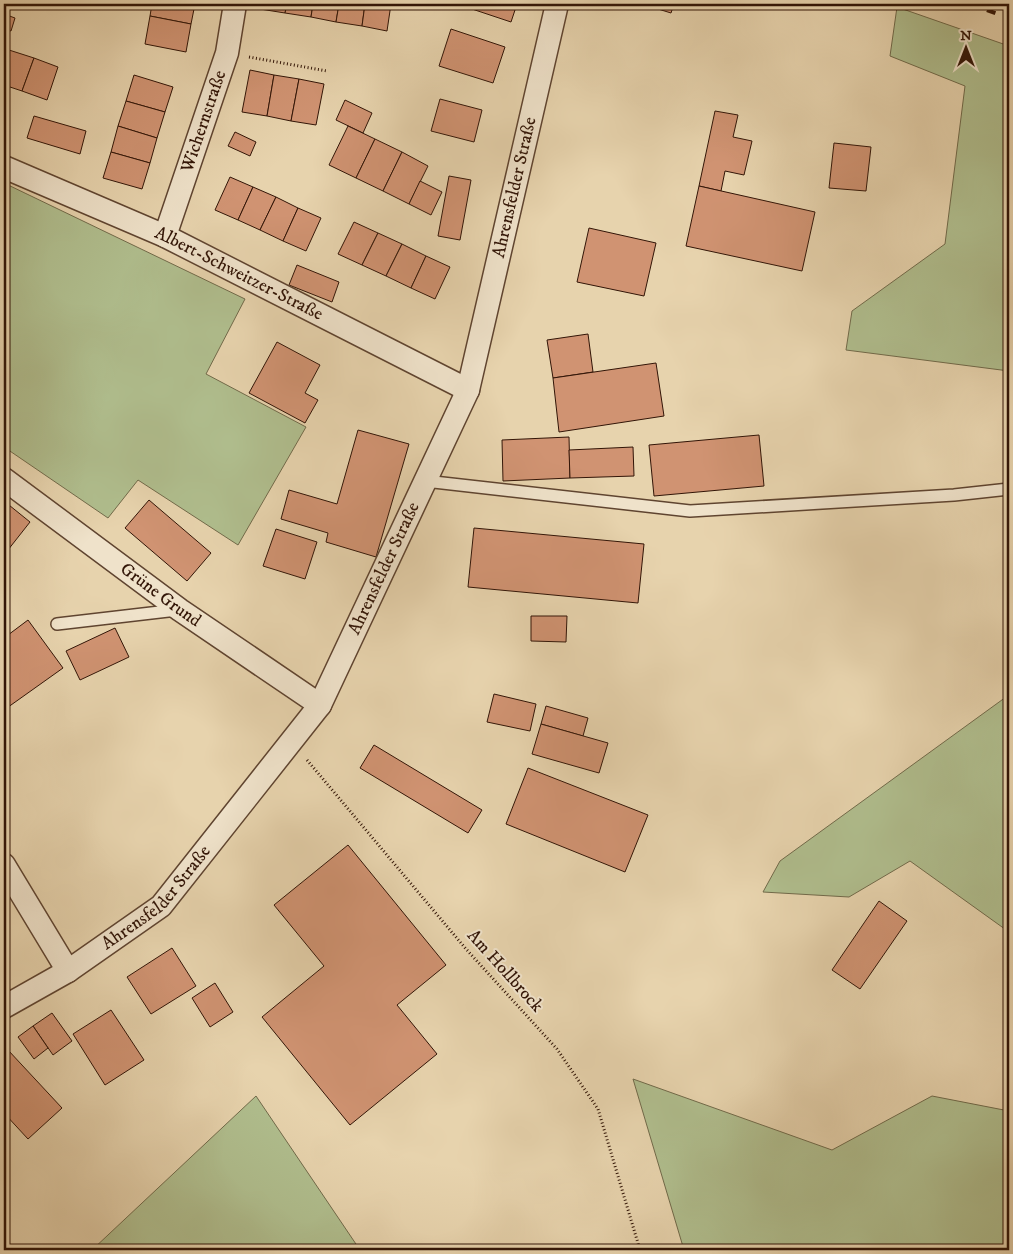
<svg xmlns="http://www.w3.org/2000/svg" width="1013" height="1254" font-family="'IM FELL DW Pica',serif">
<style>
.green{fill:#b0be8e;stroke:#716a4a}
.building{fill:#d09372;stroke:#321507}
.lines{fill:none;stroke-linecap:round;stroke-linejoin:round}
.lane-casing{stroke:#5f4430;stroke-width:14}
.street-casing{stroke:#5f4430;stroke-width:25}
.path{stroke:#321507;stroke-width:3;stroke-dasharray:1 2.5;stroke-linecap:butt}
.lane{stroke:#efe2ca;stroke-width:11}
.street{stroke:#efe2ca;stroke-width:22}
.rail{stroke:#321507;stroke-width:4;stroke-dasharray:9 9;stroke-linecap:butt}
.labels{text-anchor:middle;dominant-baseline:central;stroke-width:4;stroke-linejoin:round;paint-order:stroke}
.street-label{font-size:18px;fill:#321507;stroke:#efe2ca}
</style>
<rect width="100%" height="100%" fill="#e7d3ad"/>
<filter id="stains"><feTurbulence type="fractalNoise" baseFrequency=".004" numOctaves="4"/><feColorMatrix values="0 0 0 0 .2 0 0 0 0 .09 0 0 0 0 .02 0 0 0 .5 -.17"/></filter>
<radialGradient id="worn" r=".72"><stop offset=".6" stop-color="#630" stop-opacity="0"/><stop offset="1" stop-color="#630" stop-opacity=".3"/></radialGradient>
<g class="green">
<path d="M 897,7 L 1009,46 L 1009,371 L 846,350 L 852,311 L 945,244 L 965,86 L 890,56 Z"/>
<path d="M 4,183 L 245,299 L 206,374 L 306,427 L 238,545 L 138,480 L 108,518 L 4,447 Z"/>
<path d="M 1009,688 L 1009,932 L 910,861 L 849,897 L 763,892 L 780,861 L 1006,697 Z"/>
<path d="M 633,1079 L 832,1150 L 932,1096 L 1009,1111 L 1009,1250 L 684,1250 Z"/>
<path d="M 256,1096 L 360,1250 L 92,1250 Z"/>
</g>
<g class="building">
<path d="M 152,4 L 195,4 L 191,24 L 150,16 Z"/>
<path d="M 261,4 L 287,4 L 285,13 L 260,9 Z"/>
<path d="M 287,4 L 313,4 L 311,17 L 285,13 Z"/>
<path d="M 313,4 L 339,4 L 336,22 L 311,17 Z"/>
<path d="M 339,4 L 365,4 L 362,26 L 336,22 Z"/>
<path d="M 365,4 L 391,4 L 387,31 L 362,26 Z"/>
<path d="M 470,4 L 517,4 L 511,22 L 469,8 Z"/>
<path d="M 642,4 L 674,4 L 671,13 Z"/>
<path d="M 4,14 L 15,18 L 11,31 L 4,29 Z"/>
<path d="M 150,16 L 191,24 L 186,52 L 145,44 Z"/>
<path d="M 451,29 L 505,47 L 493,83 L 439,66 Z"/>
<path d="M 4,48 L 9,50 L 4,66 Z"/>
<path d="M 9,50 L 34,58 L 22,91 L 4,85 L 4,66 Z"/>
<path d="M 34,58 L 58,67 L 47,100 L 22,91 Z"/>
<path d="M 250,70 L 274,75 L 267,116 L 242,112 Z"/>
<path d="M 134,75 L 173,87 L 165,112 L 126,101 Z"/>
<path d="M 274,75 L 299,79 L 291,121 L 267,116 Z"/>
<path d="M 299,79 L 324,84 L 316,125 L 291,121 Z"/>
<path d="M 440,99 L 482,110 L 474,142 L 431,131 Z"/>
<path d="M 345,100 L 372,113 L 363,133 L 336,120 Z"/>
<path d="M 126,101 L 165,112 L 157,138 L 118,126 Z"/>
<path d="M 715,111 L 738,115 L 733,137 L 752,141 L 744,175 L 725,171 L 721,191 L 699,186 Z"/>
<path d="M 34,116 L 86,131 L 80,154 L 27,138 Z"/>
<path d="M 118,126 L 157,138 L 150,163 L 111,152 Z"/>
<path d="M 348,126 L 375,139 L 356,178 L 329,165 Z"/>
<path d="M 235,132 L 256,142 L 250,156 L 228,146 Z"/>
<path d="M 375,139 L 402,152 L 383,191 L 356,178 Z"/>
<path d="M 834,143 L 871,147 L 866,191 L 829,188 Z"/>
<path d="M 111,152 L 150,163 L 142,189 L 103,178 Z"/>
<path d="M 402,152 L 428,166 L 409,204 L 383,191 Z"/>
<path d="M 449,176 L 471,180 L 460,240 L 438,236 Z"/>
<path d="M 230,177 L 253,187 L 238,220 L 215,210 Z"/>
<path d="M 420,181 L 442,192 L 431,215 L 409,204 Z"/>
<path d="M 699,186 L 815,212 L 802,271 L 686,246 Z"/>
<path d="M 253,187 L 276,197 L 260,230 L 238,220 Z"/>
<path d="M 276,197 L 298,208 L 283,241 L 260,230 Z"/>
<path d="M 298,208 L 321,218 L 306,251 L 283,241 Z"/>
<path d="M 354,222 L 378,233 L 362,265 L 338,254 Z"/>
<path d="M 589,228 L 656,243 L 644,296 L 577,282 Z"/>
<path d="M 378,233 L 402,244 L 386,276 L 362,265 Z"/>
<path d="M 402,244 L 426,256 L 411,288 L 386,276 Z"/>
<path d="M 426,256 L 450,267 L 435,299 L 411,288 Z"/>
<path d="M 297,265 L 339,282 L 332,302 L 289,285 Z"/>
<path d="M 588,334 L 593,372 L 553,378 L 547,340 Z"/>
<path d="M 277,342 L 320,365 L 305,393 L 318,400 L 305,423 L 249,393 Z"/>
<path d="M 656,363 L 664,416 L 559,432 L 553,378 Z"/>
<path d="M 358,430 L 409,444 L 376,557 L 326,542 L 328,533 L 281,519 L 289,490 L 337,504 Z"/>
<path d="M 759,435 L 764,486 L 654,496 L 649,445 Z"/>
<path d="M 569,437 L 570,478 L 503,481 L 502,440 Z"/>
<path d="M 633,447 L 634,476 L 570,478 L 569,450 Z"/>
<path d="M 149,500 L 211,553 L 187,581 L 125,528 Z"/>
<path d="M 4,501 L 30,522 L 4,555 Z"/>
<path d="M 474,528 L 644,544 L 638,603 L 468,587 Z"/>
<path d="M 276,529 L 317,542 L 305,579 L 263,566 Z"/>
<path d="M 531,616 L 567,616 L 566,642 L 531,641 Z"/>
<path d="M 28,620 L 63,668 L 4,710 L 4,638 Z"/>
<path d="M 115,628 L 129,657 L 80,680 L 66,651 Z"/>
<path d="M 494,694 L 536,704 L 530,731 L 487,722 Z"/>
<path d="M 546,706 L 588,718 L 583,736 L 541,724 Z"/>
<path d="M 541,724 L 608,743 L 599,773 L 532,754 Z"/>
<path d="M 374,745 L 482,810 L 468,833 L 360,768 Z"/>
<path d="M 528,768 L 648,815 L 625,872 L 506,824 Z"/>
<path d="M 348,845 L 446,965 L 397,1005 L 437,1054 L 350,1125 L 262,1017 L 324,966 L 274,905 Z"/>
<path d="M 879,901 L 907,921 L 860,989 L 832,970 Z"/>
<path d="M 172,948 L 196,986 L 151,1014 L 127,977 Z"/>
<path d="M 215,983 L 233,1012 L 210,1027 L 192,998 Z"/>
<path d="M 111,1010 L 144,1060 L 105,1085 L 73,1034 Z"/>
<path d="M 52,1013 L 72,1041 L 53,1055 L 33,1026 Z"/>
<path d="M 33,1026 L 48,1048 L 34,1059 L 18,1037 Z"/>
<path d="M 8,1050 L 62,1108 L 28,1139 L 4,1113 L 4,1054 Z"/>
</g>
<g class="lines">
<defs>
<g id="lane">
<path d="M 425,481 L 690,511 L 954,495 L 1009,489"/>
<path d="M 57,624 L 177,610"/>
</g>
<g id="street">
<path id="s1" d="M 4,167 L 165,236 L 468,390"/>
<path id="s2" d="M 165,236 L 227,53 L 235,4"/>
<path id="s3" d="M 4,479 L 180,610 L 320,705"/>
<path d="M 4,865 L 68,971"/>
<path id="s4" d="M 4,1007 L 68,971 L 161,906 L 320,705 L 468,390 L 557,4"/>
</g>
</defs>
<use href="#lane" class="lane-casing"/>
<use href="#street" class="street-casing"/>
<g class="path">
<path d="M 249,57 L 327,71"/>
<path d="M 307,760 L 466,949 L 557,1049 L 598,1109 L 640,1250"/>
</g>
<use href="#lane" class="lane"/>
<use href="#street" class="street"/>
<path class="rail" d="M 970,4 L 1009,18"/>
</g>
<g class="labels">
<g class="street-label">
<text stroke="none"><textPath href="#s2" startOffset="121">Wichernstraße</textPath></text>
<text stroke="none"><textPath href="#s4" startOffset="999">Ahrensfelder Straße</textPath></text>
<text stroke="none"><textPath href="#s1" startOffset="258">Albert-Schweitzer-Straße</textPath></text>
<text stroke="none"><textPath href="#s4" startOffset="594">Ahrensfelder Straße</textPath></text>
<text stroke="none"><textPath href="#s3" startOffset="195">Grüne Grund</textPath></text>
<text stroke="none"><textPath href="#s4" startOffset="189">Ahrensfelder Straße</textPath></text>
<text transform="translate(505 971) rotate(48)">Am Hollbrock</text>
</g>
</g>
<rect width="1013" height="1254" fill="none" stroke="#e7d3ad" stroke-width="20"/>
<rect x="5" y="5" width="1003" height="1244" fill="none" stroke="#321507" stroke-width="2.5"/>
<rect x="10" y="10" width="993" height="1234" fill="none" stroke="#321507"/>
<g transform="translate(966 48)" stroke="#efe2ca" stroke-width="4" paint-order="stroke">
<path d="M0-4L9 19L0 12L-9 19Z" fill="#321507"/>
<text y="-8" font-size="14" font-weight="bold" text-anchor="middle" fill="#321507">N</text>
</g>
<rect width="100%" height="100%" filter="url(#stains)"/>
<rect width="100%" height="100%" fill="url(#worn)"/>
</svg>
